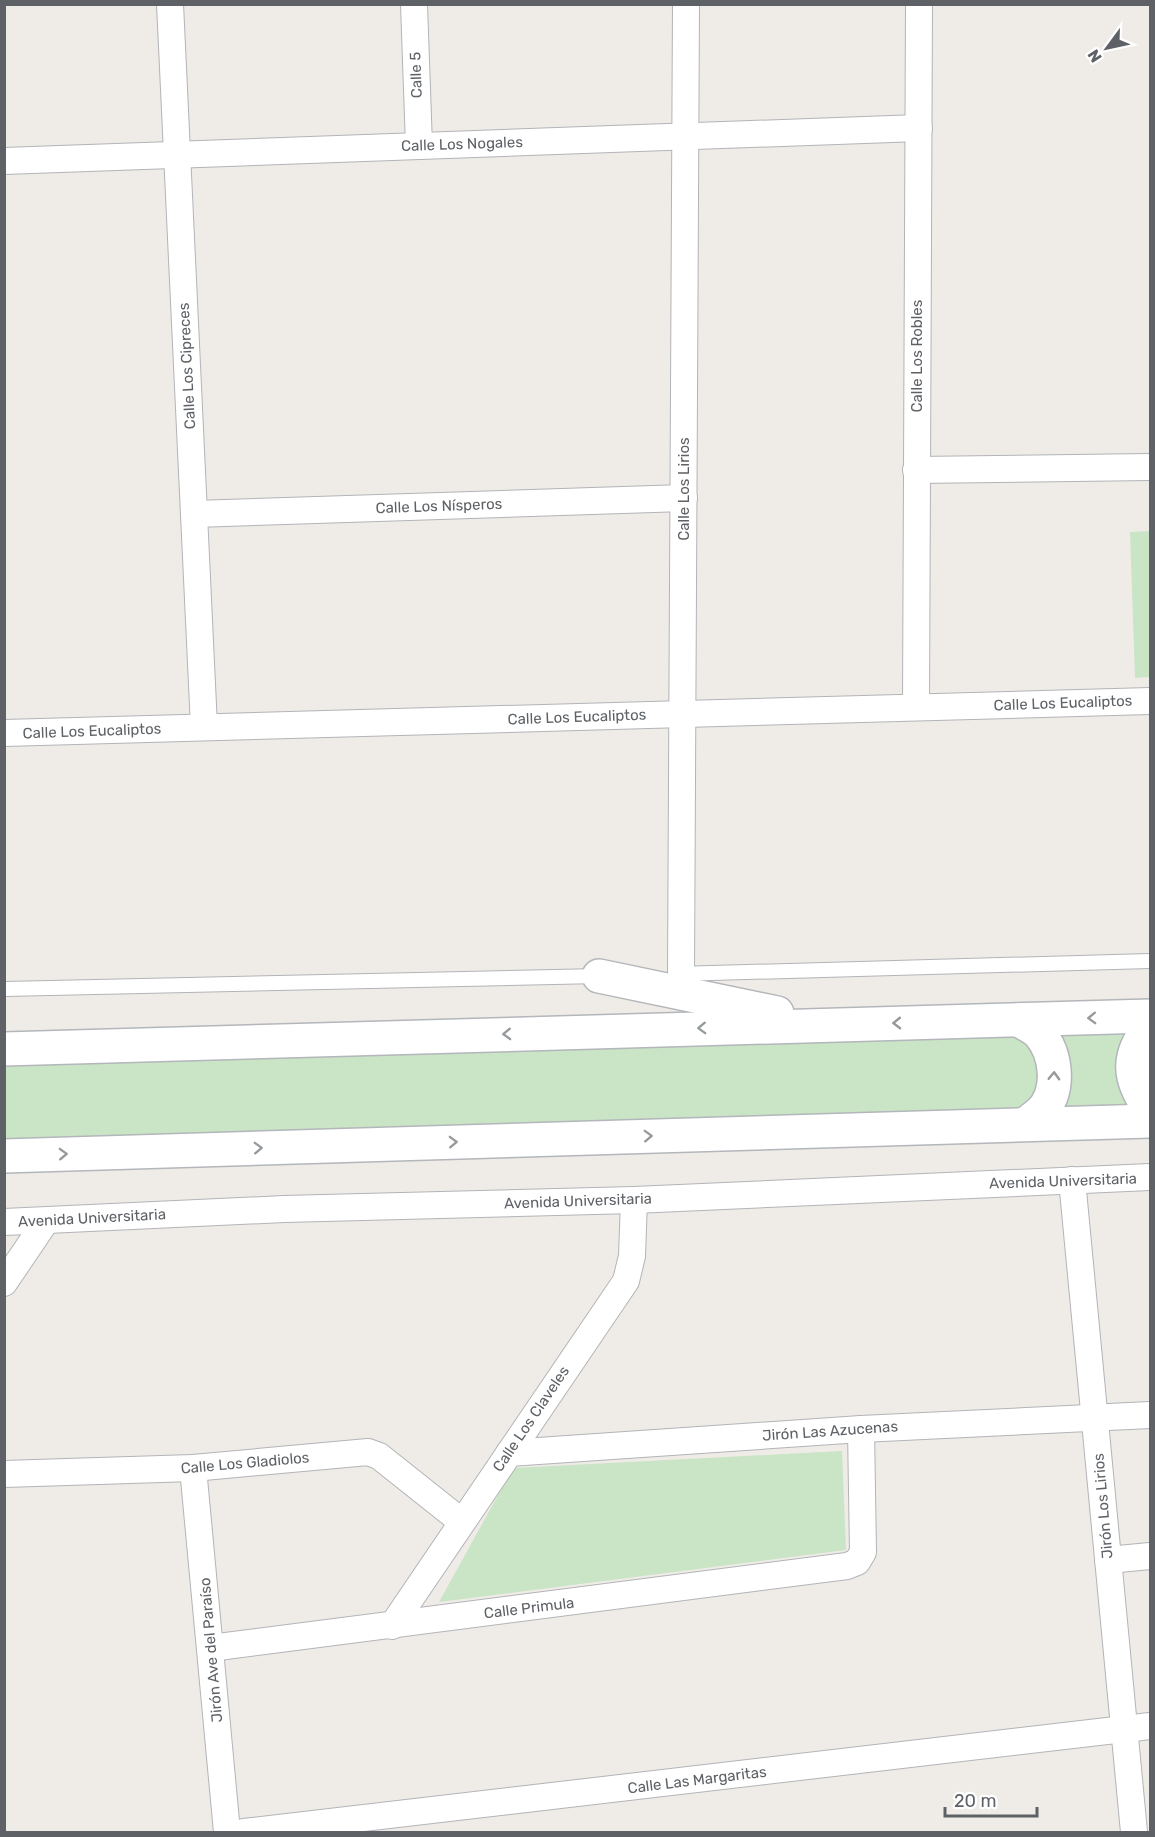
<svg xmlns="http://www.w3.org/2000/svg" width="1155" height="1837" font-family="Rubik,sans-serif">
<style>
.green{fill:#cae4c6}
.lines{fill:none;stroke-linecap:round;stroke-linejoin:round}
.lane-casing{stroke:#b2b4b8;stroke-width:16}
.street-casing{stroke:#b2b4b8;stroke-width:28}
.secondary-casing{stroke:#b3b6ba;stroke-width:36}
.lane{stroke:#fff;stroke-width:14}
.street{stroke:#fff;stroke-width:26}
.secondary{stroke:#fff;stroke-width:33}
.oneway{stroke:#96999c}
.labels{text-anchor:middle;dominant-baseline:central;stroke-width:4.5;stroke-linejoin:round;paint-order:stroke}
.street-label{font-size:15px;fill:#5e6266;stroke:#fff}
</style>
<rect width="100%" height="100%" fill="#efece7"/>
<g class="green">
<path d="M 1150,531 L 1150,677 L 1135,678 L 1130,532 Z"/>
<path d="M 1150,1028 L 1150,1105 L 5,1141 L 4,1063 Z"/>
<path d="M 842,1451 L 846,1550 L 439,1602 L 513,1468 Z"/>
</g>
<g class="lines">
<defs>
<g id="lane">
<path d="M 676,974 L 1150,961"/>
<path d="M 4,989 L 600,976"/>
</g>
<g id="street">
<path d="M 170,4 L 204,727"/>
<path d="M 414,4 L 419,146"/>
<path d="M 4,161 L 919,128"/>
<path d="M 916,470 L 1150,467"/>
<path d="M 194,514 L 684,498"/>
<path d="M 916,707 L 919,4"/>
<path d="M 4,733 L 1150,701"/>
<path d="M 681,974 L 686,4"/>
<path d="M 1072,1180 L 1134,1832"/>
<path d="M 4,1222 L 284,1209 L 634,1200 L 1150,1177"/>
<path d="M 4,1283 L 46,1221"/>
<path d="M 509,1453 L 861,1429 L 1150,1415"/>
<path d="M 193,1468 L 227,1832"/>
<path d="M 4,1474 L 193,1468 L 368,1452 L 379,1456 L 462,1522"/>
<path d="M 1108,1560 L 1150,1556"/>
<path d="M 392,1626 L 626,1281 L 632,1256 L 634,1200"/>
<path d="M 210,1648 L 847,1566 L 857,1562 L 863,1552 L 861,1429"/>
<path d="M 244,1832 L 1150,1726"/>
</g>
<g id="secondary">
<path d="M 599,976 L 777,1013"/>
<path d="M 1019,1020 C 1025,1024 1034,1028 1039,1033 C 1057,1054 1061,1091 1041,1112 C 1036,1116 1031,1120 1026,1124"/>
<path d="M 1150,1027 C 1126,1056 1128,1079 1150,1109"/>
<path d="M 4,1049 L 1150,1016"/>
<path d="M 4,1156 L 1150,1121"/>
</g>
</defs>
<use href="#lane" class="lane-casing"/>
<use href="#street" class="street-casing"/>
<use href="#secondary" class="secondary-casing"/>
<use href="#lane" class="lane"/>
<use href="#street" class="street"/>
<use href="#secondary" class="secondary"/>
</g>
<defs><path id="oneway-chevron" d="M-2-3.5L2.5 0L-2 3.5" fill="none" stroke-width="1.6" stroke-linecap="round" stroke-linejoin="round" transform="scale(1.5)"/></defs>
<g class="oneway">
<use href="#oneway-chevron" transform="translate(1092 1018) rotate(178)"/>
<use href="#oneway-chevron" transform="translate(897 1023) rotate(179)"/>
<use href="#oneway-chevron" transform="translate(702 1028) rotate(178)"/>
<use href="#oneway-chevron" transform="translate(507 1034) rotate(178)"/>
<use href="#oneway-chevron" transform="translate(1054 1076) rotate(-88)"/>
<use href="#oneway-chevron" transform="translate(648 1136) rotate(-2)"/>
<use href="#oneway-chevron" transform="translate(453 1142) rotate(-2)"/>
<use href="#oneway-chevron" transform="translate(258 1148) rotate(-2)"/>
<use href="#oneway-chevron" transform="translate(63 1154) rotate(-2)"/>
</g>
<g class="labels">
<g class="street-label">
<text transform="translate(416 75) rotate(-92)">Calle 5</text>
<text transform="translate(462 144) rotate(-2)">Calle Los Nogales</text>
<text transform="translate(917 356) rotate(-90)">Calle Los Robles</text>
<text transform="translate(187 366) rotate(-93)">Calle Los Cipreces</text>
<text transform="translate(684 489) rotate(-90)">Calle Los Lirios</text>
<text transform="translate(439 506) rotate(-2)">Calle Los Nísperos</text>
<text transform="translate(1063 703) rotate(-2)">Calle Los Eucaliptos</text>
<text transform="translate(577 717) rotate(-2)">Calle Los Eucaliptos</text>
<text transform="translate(92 731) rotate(-2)">Calle Los Eucaliptos</text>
<text transform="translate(1063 1181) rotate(-2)">Avenida Universitaria</text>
<text transform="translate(578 1201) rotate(-2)">Avenida Universitaria</text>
<text transform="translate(92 1218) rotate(-3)">Avenida Universitaria</text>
<text transform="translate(531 1419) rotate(-56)">Calle Los Claveles</text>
<text transform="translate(830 1431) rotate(-4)">Jirón Las Azucenas</text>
<text transform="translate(245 1463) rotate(-5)">Calle Los Gladiolos</text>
<text transform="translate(1103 1506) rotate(-95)">Jirón Los Lirios</text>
<text transform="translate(529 1608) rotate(-7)">Calle Primula</text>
<text transform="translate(211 1650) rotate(-95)">Jirón Ave del Paraíso</text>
<text transform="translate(697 1780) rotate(-7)">Calle Las Margaritas</text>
</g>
</g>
<rect width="1155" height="1837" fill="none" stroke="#5e6266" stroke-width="12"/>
<g transform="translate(1107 48) rotate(237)" stroke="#ffffff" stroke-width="4.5" paint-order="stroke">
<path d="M0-4.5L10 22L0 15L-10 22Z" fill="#5e6266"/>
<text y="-9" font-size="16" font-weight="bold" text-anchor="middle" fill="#5e6266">N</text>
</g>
<path d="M945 1807v9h92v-9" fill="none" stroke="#5e6266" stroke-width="3"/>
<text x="954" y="1807" font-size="18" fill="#5e6266" stroke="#ffffff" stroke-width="4.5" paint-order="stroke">20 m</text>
</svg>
